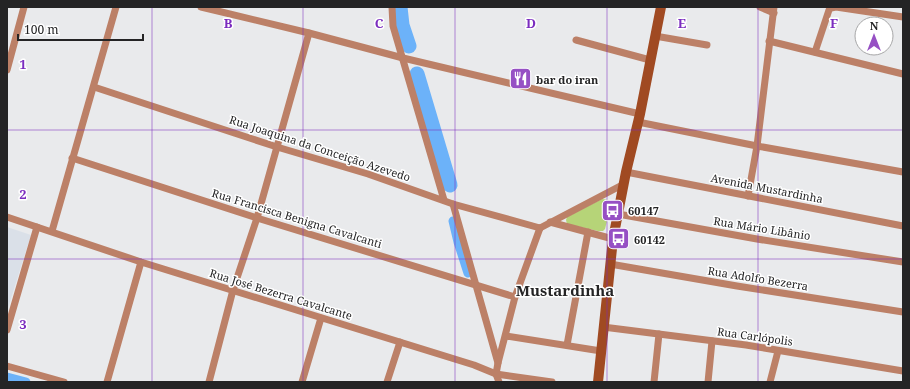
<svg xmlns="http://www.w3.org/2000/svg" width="910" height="389" font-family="'Noto Serif',serif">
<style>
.built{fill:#dae0e8}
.green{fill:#b6d478}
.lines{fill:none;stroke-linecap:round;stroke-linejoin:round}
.canal{stroke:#6cb2f9;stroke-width:9}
.river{stroke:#6cb2f9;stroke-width:15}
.street{stroke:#bc8067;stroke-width:7}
.secondary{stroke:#a04a22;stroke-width:10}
.grid{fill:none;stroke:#7b2cbf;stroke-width:1;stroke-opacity:0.55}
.labels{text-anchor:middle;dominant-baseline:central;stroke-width:3;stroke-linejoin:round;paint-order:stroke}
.poi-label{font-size:11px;font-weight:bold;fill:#242425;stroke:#fff;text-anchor:start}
.street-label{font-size:11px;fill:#242425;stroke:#fff}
.district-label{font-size:15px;font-weight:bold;fill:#242425;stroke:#fff}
.grid-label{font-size:13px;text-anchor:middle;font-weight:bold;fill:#7b2cbf;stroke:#fff;stroke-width:3;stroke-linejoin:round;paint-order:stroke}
</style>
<rect width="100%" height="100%" fill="#e9eaec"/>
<path class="built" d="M 7,227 L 31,235 L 7,311 Z"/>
<path class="green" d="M 602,199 L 609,200 L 611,205 L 605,229 L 603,231 L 598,231 L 567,224 L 566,220 L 567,217 Z"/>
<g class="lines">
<g class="canal">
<path d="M 453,221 L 458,242 L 468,273"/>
<path d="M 7,377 L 26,382"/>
</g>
<g class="river">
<path d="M 400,7 L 402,25 L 409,46"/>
<path d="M 417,74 L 450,185"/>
</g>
<g class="street">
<path d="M 201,7 L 309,33 L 403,58 L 640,114"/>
<path d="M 392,7 L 393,26 L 444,200"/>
<path d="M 760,7 L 774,13"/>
<path d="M 655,36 L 707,45"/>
<path d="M 576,40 L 650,60"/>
<path d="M 769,41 L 903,74"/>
<path d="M 815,52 L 829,10 L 831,8 L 836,7 L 903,17"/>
<path d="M 7,70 L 24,7"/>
<path d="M 94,87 L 277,147 L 368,174 L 453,204 L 540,228"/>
<path d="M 638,122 L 757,146 L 903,172"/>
<path d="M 72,158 L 257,218 L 515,297"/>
<path d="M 626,172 L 903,226"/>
<path d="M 748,196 L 757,146 L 774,7"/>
<path d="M 453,204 L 498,363 L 496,374 L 499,382"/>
<path d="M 618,214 L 757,239 L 903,262"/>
<path d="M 7,217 L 141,262 L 474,365 L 496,374 L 552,382"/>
<path d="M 550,222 L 613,239"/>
<path d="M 540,228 L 624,184"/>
<path d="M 52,231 L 116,7"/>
<path d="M 610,264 L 737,286 L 903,312"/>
<path d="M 603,327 L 746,345 L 903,371"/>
<path d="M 7,330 L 37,227"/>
<path d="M 506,336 L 601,351"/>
<path d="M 567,345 L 588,232"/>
<path d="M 498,363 L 515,297 L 540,228"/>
<path d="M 7,366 L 64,382"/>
<path d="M 107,382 L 141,262"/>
<path d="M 209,382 L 233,290 L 257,218 L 309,33"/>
<path d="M 302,382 L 321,318"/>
<path d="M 387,382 L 400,342"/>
<path d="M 654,382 L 659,334"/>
<path d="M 708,382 L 712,341"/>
<path d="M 770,382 L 778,351"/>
</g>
<path class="secondary" d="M 598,382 L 613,239 L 626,172 L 640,114 L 661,7"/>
</g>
<path class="grid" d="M 152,7 L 152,382M 303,7 L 303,382M 455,7 L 455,382M 607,7 L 607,382M 758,7 L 758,382M 7,130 L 903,130M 7,259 L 903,259"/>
<defs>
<symbol id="restaurant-square" viewBox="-11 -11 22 22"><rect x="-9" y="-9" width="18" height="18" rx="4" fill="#9650c4" stroke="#fff"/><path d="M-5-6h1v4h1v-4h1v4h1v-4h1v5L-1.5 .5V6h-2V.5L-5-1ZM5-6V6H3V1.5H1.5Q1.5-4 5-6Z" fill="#fff"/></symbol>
<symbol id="bus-square" viewBox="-11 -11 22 22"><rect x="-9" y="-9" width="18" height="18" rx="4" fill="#9650c4" stroke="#fff"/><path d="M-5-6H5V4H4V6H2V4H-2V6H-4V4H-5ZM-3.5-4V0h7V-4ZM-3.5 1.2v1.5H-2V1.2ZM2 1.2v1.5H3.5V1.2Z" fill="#fff"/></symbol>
</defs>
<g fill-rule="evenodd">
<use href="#restaurant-square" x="508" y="66" width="25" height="25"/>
<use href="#bus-square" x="600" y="198" width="25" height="25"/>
<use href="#bus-square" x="606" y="226" width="25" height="25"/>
</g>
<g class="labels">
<g class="poi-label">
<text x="536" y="79">bar do iran</text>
<text x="628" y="210">60147</text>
<text x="634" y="239">60142</text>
</g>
<g class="street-label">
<text transform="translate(320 148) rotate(18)">Rua Joaquina da Conceição Azevedo</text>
<text transform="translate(767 188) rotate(11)">Avenida Mustardinha</text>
<text transform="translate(297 218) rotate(17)">Rua Francisca Benigna Cavalcanti</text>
<text transform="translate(762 228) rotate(9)">Rua Mário Libânio</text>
<text transform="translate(758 278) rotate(9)">Rua Adolfo Bezerra</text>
<text transform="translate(281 294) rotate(17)">Rua José Bezerra Cavalcante</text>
<text transform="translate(755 336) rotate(8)">Rua Carlópolis</text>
</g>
<g class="district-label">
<text x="565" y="290">Mustardinha</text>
</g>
</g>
<g class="grid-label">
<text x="228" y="28">B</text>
<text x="379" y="28">C</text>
<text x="531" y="28">D</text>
<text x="682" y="28">E</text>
<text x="834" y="28">F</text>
<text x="23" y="69">1</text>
<text x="23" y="199">2</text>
<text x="23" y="329">3</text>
</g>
<rect width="910" height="389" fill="none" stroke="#242425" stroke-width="16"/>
<g transform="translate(874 36)"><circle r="19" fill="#ffffff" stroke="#a7a7a8"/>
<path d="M0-3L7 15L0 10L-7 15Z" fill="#9650c4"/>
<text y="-6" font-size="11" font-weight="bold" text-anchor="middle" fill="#242425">N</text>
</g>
<path d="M18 34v6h125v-6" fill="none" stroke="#242425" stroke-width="2"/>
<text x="24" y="34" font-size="12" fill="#242425" stroke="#ffffff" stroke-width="3" paint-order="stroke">100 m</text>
</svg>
